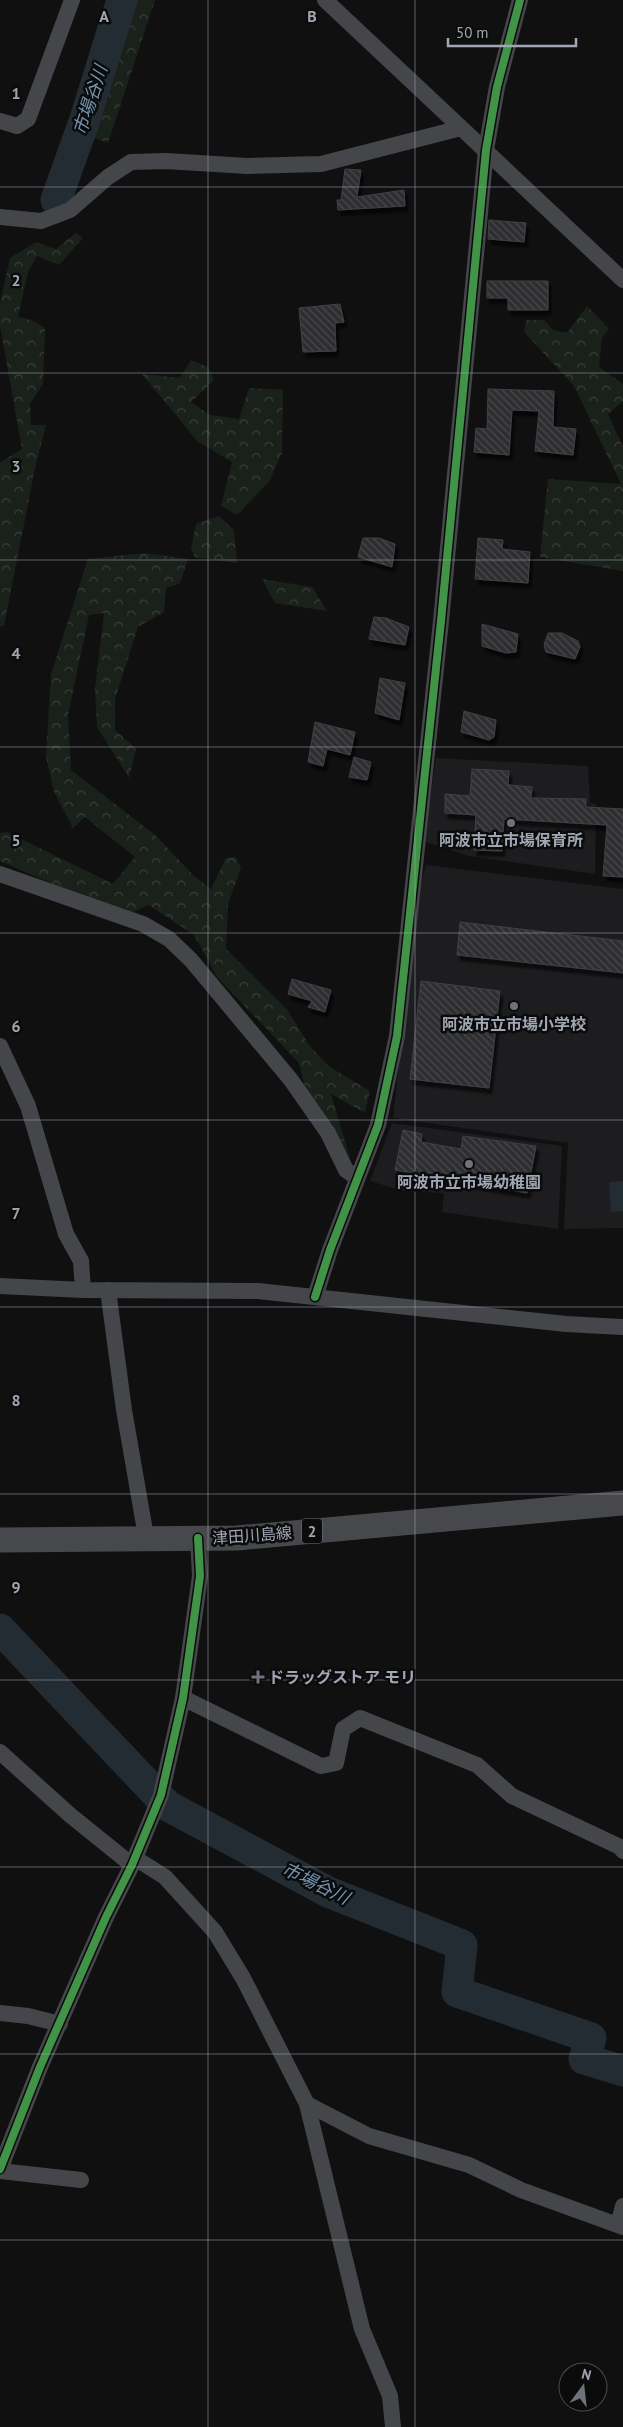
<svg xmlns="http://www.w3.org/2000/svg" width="623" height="2427" font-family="'PT Sans','Noto Sans JP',sans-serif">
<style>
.built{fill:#1d1d1f}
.forest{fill:url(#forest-crowns)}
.water{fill:#242c33}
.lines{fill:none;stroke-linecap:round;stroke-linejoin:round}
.river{stroke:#242c33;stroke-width:31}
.building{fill:url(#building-back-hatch);stroke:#3f4145;filter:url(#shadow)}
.minor{stroke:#44464a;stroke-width:16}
.primary{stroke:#47484b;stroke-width:25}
.cycleway-casing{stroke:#0b0b0c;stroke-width:11}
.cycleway{stroke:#419447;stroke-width:8}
.grid{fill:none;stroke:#a0a6b3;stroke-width:1;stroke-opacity:0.55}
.poi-dot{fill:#6e727a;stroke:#0b0b0c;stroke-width:2}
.labels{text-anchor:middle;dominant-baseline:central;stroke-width:5;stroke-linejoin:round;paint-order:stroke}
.shield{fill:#0b0b0c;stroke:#737881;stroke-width:1}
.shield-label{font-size:15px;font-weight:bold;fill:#a0a6b3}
.poi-label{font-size:16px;font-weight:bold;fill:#a0a6b3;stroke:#0b0b0c}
.street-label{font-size:16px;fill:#a0a6b3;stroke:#0b0b0c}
.water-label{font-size:18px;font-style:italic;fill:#7395b2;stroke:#0b0b0c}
.grid-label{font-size:16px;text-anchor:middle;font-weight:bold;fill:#a0a6b3;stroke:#0b0b0c;stroke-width:5;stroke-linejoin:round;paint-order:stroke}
</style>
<defs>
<pattern id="forest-crowns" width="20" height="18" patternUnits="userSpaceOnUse" patternTransform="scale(1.25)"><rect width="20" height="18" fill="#1a211b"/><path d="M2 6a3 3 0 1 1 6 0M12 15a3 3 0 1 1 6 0" fill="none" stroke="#383e3a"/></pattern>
<pattern id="building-back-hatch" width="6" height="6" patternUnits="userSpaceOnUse" patternTransform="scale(1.25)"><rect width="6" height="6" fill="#2e2e30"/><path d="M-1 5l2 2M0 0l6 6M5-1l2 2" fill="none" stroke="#49494c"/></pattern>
<filter id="shadow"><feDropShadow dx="3" dy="5.5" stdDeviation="1" flood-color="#0009"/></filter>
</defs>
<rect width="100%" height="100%" fill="#101011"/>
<g class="built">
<path d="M 436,758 L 588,766 L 590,803 L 596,804 L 595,874 L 469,856 L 424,841 Z"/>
<path d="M 426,865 L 623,889 L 623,1228 L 564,1229 L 568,1143 L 393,1118 L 418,894 Z"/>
<path d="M 392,1123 L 562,1146 L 558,1229 L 442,1212 L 444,1193 L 403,1191 L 370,1181 Z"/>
</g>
<g class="forest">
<path d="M 130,0 L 155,0 L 108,143 L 85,135 Z"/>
<path d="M 76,233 L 83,238 L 59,265 L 37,256 L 28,272 L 18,317 L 31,320 L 45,328 L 43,384 L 30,404 L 31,425 L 46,425 L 35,468 L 4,626 L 0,626 L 0,462 L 22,449 L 0,326 L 0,303 L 10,258 L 36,242 L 56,249 Z"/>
<path d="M 587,306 L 609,329 L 602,338 L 599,367 L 623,384 L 623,401 L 608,414 L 623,447 L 623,571 L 540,557 L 548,479 L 621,484 L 574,386 L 524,332 L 526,320 L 544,320 L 553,330 L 567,333 Z"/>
<path d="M 191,360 L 208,367 L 214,380 L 191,402 L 210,415 L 239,419 L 249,388 L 283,390 L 282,453 L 269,482 L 237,515 L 221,506 L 232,462 L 197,441 L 142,374 L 180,378 Z"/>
<path d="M 219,516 L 234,530 L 237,563 L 195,557 L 191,549 L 196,524 Z"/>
<path d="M 144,553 L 188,559 L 180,583 L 166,588 L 164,612 L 138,627 L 115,699 L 115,730 L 136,749 L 129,778 L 97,727 L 95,689 L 104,613 L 89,615 L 68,715 L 71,770 L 155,835 L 194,876 L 211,889 L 226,858 L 236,857 L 241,868 L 228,904 L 226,949 L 286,1008 L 309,1045 L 330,1067 L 370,1091 L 365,1113 L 331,1094 L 350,1158 L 305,1088 L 299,1063 L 217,977 L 194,935 L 149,905 L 133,912 L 85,898 L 0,861 L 0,833 L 7,832 L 113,884 L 135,857 L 85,817 L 73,828 L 54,792 L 46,756 L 51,674 L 88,559 Z"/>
<path d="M 262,579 L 312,587 L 327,611 L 275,603 Z"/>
</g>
<path class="water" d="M 623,1181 L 623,1211 L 611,1212 L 609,1182 Z"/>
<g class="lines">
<g class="river">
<path d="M 56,200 L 84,122 L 122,0"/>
<path d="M 0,1629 L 168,1806 L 328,1892 L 462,1945 L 457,1992 L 591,2038 L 584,2059 L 623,2071"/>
</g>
</g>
<g class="building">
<path d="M 345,169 L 361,170 L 357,197 L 404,190 L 405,206 L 338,210 L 337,200 L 341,200 Z"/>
<path d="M 489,220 L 526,223 L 524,242 L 488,239 Z"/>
<path d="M 487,281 L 548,281 L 548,310 L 508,310 L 508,298 L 487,298 Z"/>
<path d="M 340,304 L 344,322 L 335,323 L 336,351 L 303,352 L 299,308 Z"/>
<path d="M 488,389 L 554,391 L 553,427 L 576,429 L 573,455 L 535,451 L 539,411 L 512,410 L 509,455 L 474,452 L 476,428 L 487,429 Z"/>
<path d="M 363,538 L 379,538 L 395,544 L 392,567 L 358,557 Z"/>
<path d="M 478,538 L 503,540 L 502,549 L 530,552 L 528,583 L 475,579 Z"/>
<path d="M 374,617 L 386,618 L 409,627 L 405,645 L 369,639 Z"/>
<path d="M 482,624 L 518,634 L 516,652 L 506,653 L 482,646 Z"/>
<path d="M 548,633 L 562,633 L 578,641 L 580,647 L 575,659 L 546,652 L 544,645 Z"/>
<path d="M 380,678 L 405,683 L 399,720 L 375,713 Z"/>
<path d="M 464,711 L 496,720 L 494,737 L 489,740 L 461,732 Z"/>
<path d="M 315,722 L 355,732 L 350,755 L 327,749 L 323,766 L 308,762 Z"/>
<path d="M 354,757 L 371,762 L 367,780 L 349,777 Z"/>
<path d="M 472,769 L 509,771 L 508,785 L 532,787 L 531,798 L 586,799 L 586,807 L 623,809 L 623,877 L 603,876 L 607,825 L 504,819 L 502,851 L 474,850 L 476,815 L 445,813 L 445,794 L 470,796 Z"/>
<path d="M 460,922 L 623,941 L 623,973 L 457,955 Z"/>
<path d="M 292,979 L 331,990 L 325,1012 L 308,1007 L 312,1001 L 288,994 Z"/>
<path d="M 421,981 L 500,991 L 489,1088 L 410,1079 Z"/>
<path d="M 403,1130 L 422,1134 L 421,1142 L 461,1149 L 463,1136 L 536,1146 L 527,1193 L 395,1170 Z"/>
</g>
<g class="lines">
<g class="minor">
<path d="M 325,0 L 623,280"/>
<path d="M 0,121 L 17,126 L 28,119 L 72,0"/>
<path d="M 0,217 L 41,221 L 70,210 L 108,177 L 131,162 L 166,161 L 247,166 L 321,164 L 461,128"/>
<path d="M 0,874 L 143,924 L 169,939 L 191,960 L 291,1080 L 328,1133 L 346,1170 L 357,1178"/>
<path d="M 0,1046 L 28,1106 L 66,1234 L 81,1261 L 83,1290"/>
<path d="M 0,1286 L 83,1290 L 258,1291 L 566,1324 L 623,1327"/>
<path d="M 108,1290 L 124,1410 L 144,1525 L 144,1540"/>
<path d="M 315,1297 L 330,1250 L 378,1125 L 397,1036 L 441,621 L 486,150 L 497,87 L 520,0"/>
<path d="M 183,1698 L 321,1766 L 336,1763 L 343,1729 L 360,1718 L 477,1765 L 512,1796 L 620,1847 L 623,1851"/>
<path d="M 0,1752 L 70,1815 L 132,1865"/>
<path d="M 135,1858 L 165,1877 L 215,1932 L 243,1978 L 307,2104 L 362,2329 L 390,2396 L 393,2427"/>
<path d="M 0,2013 L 28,2016 L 60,2024"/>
<path d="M 307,2104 L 369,2136 L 469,2165 L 521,2190 L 623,2227"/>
<path d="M 0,2169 L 40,2067 L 106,1917 L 132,1865 L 161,1795 L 183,1698 L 200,1576 L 198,1538"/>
<path d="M 0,2171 L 81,2180"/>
<path d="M 618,2225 L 623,2206"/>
</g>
<path class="primary" d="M 0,1540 L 237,1538 L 623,1503"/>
<defs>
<g id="cycleway">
<path d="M 315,1297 L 330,1250 L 378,1125 L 397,1036 L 441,621 L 486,150 L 497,87 L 520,0"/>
<path d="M 0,2169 L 40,2067 L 106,1917 L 132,1865 L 161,1795 L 183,1698 L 200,1576 L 198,1538"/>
</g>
</defs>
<use href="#cycleway" class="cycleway-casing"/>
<use href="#cycleway" class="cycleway"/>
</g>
<path class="grid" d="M 208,0 L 208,2427M 415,0 L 415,2427M 0,187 L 623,187M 0,373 L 623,373M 0,560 L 623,560M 0,747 L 623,747M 0,933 L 623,933M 0,1120 L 623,1120M 0,1307 L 623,1307M 0,1494 L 623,1494M 0,1680 L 623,1680M 0,1867 L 623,1867M 0,2054 L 623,2054M 0,2240 L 623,2240"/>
<g class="poi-dot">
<circle cx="511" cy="823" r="5"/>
<circle cx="514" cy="1006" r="5"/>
<circle cx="469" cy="1164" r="5"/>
<path d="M255.5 1669.5h5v5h5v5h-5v5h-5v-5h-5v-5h5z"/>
</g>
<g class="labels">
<rect class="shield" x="302" y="1518.5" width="20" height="25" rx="4"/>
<g class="shield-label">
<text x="312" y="1531">2</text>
</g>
<g class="poi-label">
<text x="511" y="840">阿波市立市場保育所</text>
<text x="514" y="1024">阿波市立市場小学校</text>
<text x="469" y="1182">阿波市立市場幼稚園</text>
<text x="268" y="1677" text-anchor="start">ドラッグストア モリ</text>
</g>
<g class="street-label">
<text transform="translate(252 1535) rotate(-4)">津田川島線</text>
</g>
<g class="water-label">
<text transform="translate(90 100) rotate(-72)">市場谷川</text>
<text transform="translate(316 1883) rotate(26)">市場谷川</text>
</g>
</g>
<g class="grid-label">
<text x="104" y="22">A</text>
<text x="312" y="22">B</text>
<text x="16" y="99">1</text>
<text x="16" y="286">2</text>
<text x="16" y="472">3</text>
<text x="16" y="659">4</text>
<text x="16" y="846">5</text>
<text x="16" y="1032">6</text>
<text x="16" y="1219">7</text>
<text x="16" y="1406">8</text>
<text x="16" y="1593">9</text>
</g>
<g transform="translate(583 2387) rotate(15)"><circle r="24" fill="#0b0b0c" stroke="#47494f"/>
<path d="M0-4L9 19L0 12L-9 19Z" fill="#6e727a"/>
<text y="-8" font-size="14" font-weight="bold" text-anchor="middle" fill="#a0a6b3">N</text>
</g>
<path d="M448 38v8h128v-8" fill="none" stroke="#a0a6b3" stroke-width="2.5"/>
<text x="456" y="38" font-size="15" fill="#a0a6b3" stroke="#0b0b0c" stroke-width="4" paint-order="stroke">50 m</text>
</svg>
